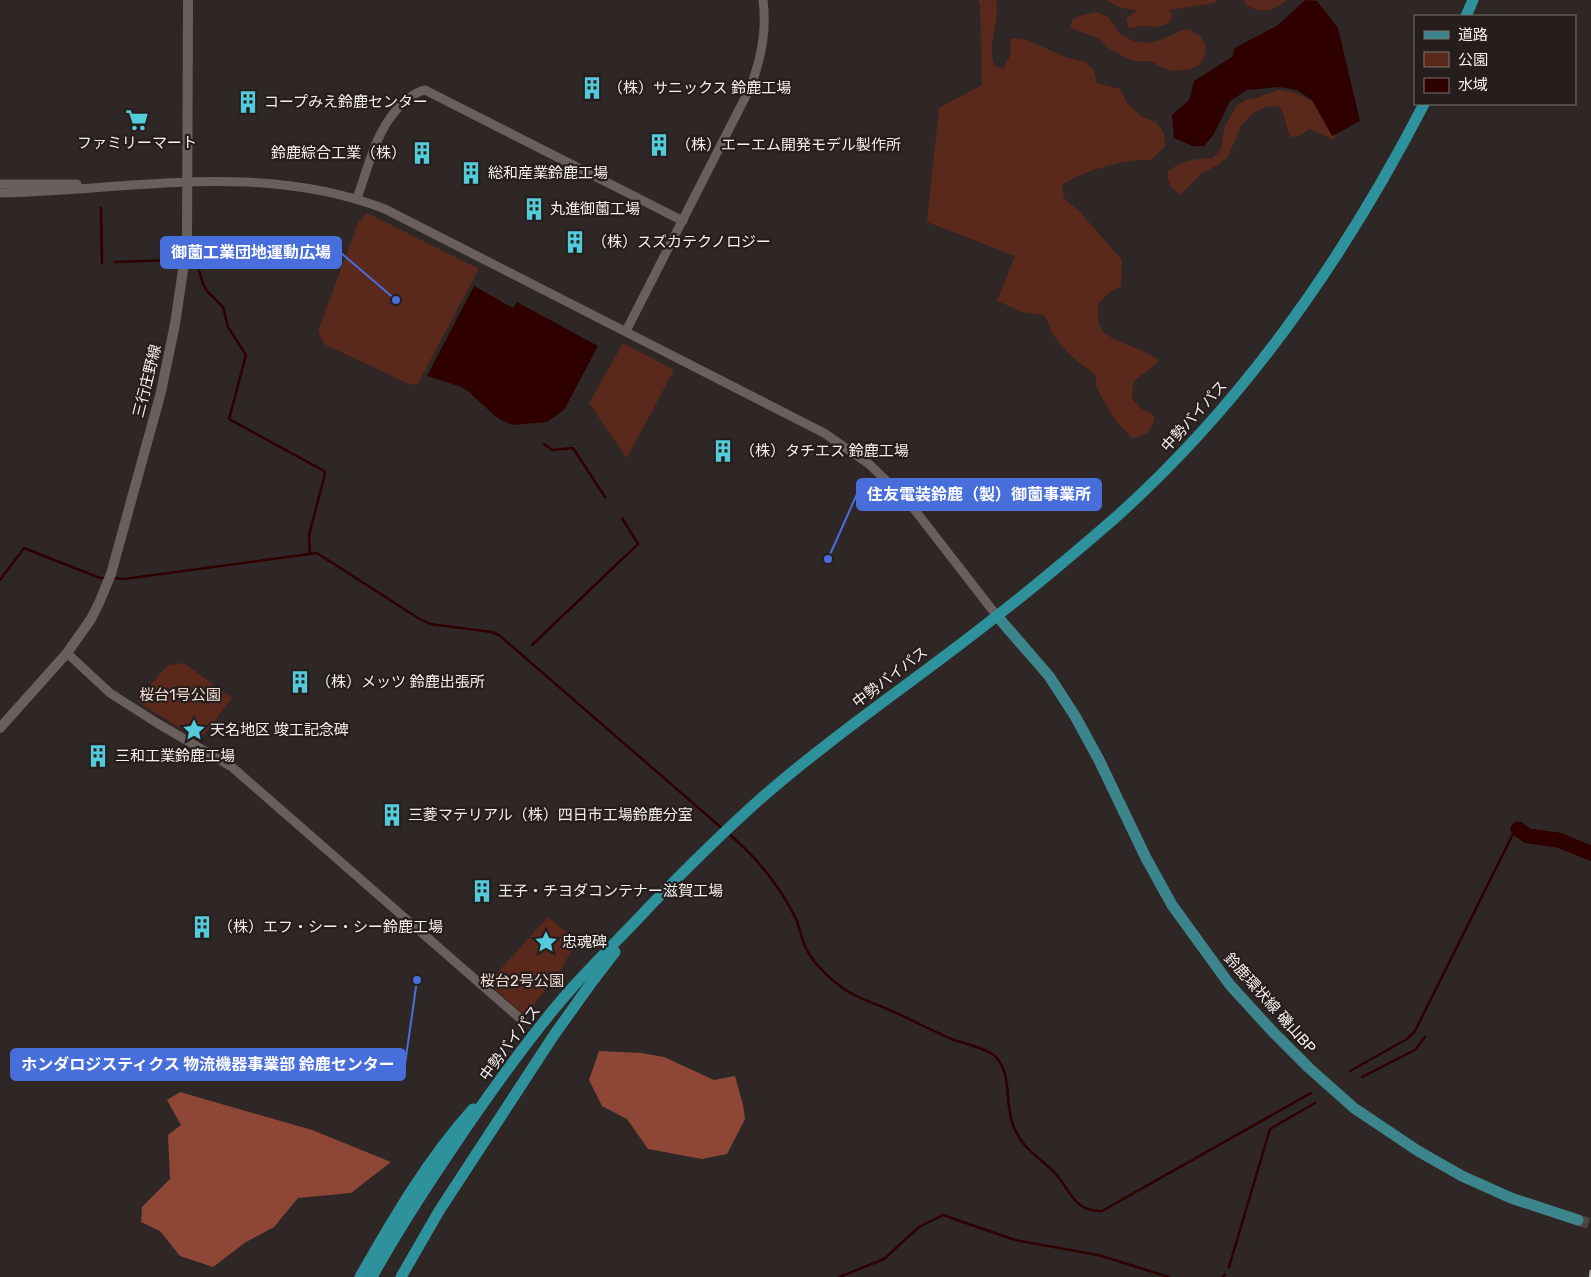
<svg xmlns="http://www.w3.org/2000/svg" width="1591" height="1277" font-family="Rubik,'Noto Sans JP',sans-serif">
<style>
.green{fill:#5b281c}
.forest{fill:#8e4736}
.water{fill:#2e0000}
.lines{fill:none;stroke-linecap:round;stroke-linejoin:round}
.stream{stroke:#2e0000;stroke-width:2.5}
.river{stroke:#2e0000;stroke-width:15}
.primary-tunnel{stroke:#4d4543;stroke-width:11;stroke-dasharray:11 5.5;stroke-linecap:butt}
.tertiary{stroke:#69605d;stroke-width:9}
.secondary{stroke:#69605d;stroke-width:10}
.primary{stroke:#3d858d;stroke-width:11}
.trunk{stroke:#2e929d;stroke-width:11}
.rail{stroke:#b9b4b2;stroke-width:2.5;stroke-dasharray:8 4;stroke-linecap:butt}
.labels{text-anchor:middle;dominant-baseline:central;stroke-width:4.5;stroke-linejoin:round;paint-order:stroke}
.poi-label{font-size:15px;fill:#f5f0ee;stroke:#251e1c;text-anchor:start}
.street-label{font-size:15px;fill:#f5f0ee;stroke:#251e1c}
.park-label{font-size:15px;fill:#f3dcd6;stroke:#251e1c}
.leader{fill:none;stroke:#486edc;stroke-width:2}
.callout-dot{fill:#486edc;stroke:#251e1c;stroke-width:2}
.callout{fill:#486edc;stroke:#486edc;stroke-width:2}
.callout-label{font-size:16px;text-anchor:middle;font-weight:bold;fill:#fff}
</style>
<rect width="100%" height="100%" fill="#2f2725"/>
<g class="green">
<path d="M 978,0 L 996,0 C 1000,22 987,44 994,65 L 1003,69 L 1010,56 L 1011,38 L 1024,39 L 1068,58 L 1086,62 L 1094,71 L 1097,83 L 1120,89 L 1127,103 L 1142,117 L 1156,122 L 1164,133 L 1165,146 L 1151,160 C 1127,158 1082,171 1062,185 L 1064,198 L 1079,211 L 1122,260 L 1121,286 L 1109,293 L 1098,304 C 1098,310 1097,318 1099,324 C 1104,343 1144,346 1159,361 C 1151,369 1141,374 1133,383 L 1132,399 L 1143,410 L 1150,412 L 1155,418 L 1149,432 L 1133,439 L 1115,420 L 1100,394 L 1096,386 L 1096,376 C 1083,365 1067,354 1057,340 C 1051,333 1049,323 1044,315 L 1025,313 L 997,301 L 1015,256 L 927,222 L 939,108 L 982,85 L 980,4 Z"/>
<path d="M 1106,0 L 1218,0 L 1214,3 L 1169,10 L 1172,15 L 1170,22 C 1159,29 1154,26 1142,26 C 1138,26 1133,28 1129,28 L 1126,19 L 1138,10 L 1121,8 Z"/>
<path d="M 1245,0 L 1287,0 C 1273,11 1262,15 1245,4 Z"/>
<path d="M 1096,12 L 1108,17 L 1120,34 L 1133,41 L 1150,43 L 1163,39 L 1180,31 L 1188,29 L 1199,35 L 1206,45 L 1204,58 L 1198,66 L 1191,69 L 1174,71 L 1162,68 L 1151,61 L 1138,61 L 1128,59 L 1108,48 L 1098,38 L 1070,28 L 1072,20 L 1078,16 Z"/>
<path d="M 1278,90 C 1300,90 1320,104 1330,123 C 1332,129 1335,132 1335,139 L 1330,139 L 1324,135 L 1309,129 L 1299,136 L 1290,137 L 1283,113 L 1279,106 L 1266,107 L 1253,113 L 1241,126 L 1228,157 L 1216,166 L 1202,173 L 1180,195 C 1172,189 1166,181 1168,171 C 1180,163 1196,157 1211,159 L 1221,150 L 1225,126 L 1236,106 L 1247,99 L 1256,98 Z"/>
<path d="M 367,213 L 479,269 L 417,385 L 409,384 L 324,344 L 318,331 L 358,223 Z"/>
<path d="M 623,343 L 674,370 L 627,458 L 589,403 Z"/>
<path d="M 184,663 L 232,698 L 204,735 L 192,736 L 137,701 L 168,665 Z"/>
<path d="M 548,917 L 576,940 L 562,969 L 525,1016 L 488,983 Z"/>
</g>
<g class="forest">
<path d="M 599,1051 L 641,1053 L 664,1057 L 714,1080 L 735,1076 L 743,1105 L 745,1119 L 727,1154 L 702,1159 L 648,1149 L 627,1119 L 602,1106 L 589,1080 Z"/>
<path d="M 180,1092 L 312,1130 L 391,1162 L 351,1193 L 298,1198 L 274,1227 L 246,1242 L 213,1267 L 180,1256 L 160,1231 L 141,1222 L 142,1207 L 170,1179 L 168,1135 L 181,1125 L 167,1100 Z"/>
</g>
<g class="water">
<path d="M 1305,0 L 1317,1 L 1338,28 L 1360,121 L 1332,136 L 1312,100 L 1297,90 L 1279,87 L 1247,90 L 1230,101 L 1214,134 L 1204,146 L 1192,146 L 1174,138 L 1172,115 L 1189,100 L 1194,81 L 1232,57 L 1235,48 L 1278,25 Z"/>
<path d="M 474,286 L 513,308 L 517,302 L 598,346 L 564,410 L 547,422 L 513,425 L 503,421 L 496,417 L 468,391 L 459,386 L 427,376 Z"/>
</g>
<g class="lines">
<g class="stream">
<path d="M 101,208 L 102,263"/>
<path d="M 115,262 L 173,260"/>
<path d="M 194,263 L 197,263 L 203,284 L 207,291 L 223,307 L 228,327 L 246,355 L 229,419 L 324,471 L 325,474 L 309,535 L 310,554"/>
<path d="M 544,444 L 552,450 L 573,448 L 605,497"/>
<path d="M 112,578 L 124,579 L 317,553 L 418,618 L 430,624 L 492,632 L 499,635 L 724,830"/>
<path d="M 0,580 L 24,548 L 100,578 L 107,578"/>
<path d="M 532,645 L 638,544 L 622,518"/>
<path d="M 728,833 C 755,856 780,886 796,919 C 799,926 801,935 804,944 C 811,961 829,978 844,989 C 857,998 874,1003 889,1010 C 911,1019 932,1031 954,1040 C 964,1043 990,1050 996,1057 C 1013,1077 1004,1102 1013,1125 C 1021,1147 1036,1155 1052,1170 C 1070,1186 1071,1212 1102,1211 L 1311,1093"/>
<path d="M 1350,1071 L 1407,1039 L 1415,1031 L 1514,832 L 1518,829"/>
<path d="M 1362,1077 L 1415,1050 L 1425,1037"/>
<path d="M 1229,1267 L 1270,1129 L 1315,1103"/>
<path d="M 839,1277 L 884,1259 L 919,1227 L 943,1215 L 1015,1240 L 1098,1255 L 1169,1277"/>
<path d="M 1223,1277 L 1225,1274"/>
</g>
<path class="river" d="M 1518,829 L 1528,836 L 1558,840 L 1591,853"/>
<path class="primary-tunnel" d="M 1578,1220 L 1591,1224"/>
<g class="tertiary">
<path d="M 0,184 L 77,184"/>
<path d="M 0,193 C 130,190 260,161 385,209 L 824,433 L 869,464 L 898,492 L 914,509 L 997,616"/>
<path d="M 357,198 C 370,163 376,127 405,101 C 412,96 417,91 425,90 L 683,221"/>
<path d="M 626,331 L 750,88 C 761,60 767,30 763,0"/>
<path d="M 67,653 L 110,693 L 157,723 L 232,767 L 523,1021"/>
</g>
<path class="secondary" d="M 0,728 L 67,653 L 91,619 L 99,603 L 111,574 L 161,392 L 175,324 L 187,243 L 188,0"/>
<path class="primary" d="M 997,616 L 1049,676 L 1075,716 L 1099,760 L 1146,858 L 1172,905 L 1230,985 L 1273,1032 L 1309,1068 L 1354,1108 L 1418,1151 L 1462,1176 L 1511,1198 L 1578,1220"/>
<g class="trunk">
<path d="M 1466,16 L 1473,0"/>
<path d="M 360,1277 C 393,1219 428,1159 473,1109"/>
<path d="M 372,1277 C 400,1226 433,1177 466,1128 C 499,1080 533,1032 572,988 C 597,960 624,934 649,907 C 684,871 720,835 758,801 C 834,734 919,678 998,615 C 1038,584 1077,551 1115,518 C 1244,403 1345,257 1424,104"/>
<path d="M 401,1277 L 439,1211 L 554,1035 L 589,986 L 615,952"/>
</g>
<path class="rail" d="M 1590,1277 L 1591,1270"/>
</g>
<defs>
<symbol id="building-bare" viewBox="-9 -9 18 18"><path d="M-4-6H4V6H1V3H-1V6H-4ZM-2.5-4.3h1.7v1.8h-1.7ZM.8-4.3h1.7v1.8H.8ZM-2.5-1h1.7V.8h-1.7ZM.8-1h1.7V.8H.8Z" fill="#53cbdb" stroke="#251e1c" stroke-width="2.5" paint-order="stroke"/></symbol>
<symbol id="supermarket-bare" viewBox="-9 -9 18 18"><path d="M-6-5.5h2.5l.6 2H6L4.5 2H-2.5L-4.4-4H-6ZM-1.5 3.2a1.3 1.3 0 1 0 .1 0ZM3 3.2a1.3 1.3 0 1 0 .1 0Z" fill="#53cbdb" stroke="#251e1c" stroke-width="2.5" paint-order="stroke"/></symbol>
<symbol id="sight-bare" viewBox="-9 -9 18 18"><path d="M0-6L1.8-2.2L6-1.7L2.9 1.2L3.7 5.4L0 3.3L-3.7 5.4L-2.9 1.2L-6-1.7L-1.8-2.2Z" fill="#53cbdb" stroke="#251e1c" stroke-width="2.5" paint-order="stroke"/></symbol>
</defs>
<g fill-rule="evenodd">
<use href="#building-bare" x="576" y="72" width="32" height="32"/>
<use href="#building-bare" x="232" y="86" width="32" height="32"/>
<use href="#supermarket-bare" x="121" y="104" width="32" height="32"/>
<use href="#building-bare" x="643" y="129" width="32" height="32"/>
<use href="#building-bare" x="406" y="137" width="32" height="32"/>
<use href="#building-bare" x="455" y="157" width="32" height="32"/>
<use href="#building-bare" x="518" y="193" width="32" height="32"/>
<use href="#building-bare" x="559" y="226" width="32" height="32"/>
<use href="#building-bare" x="707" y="435" width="32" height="32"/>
<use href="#building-bare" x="284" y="666" width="32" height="32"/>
<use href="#sight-bare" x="178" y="714" width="32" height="32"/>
<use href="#building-bare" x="82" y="740" width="32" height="32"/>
<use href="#building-bare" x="376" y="799" width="32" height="32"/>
<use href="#building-bare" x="466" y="875" width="32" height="32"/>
<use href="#building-bare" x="186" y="911" width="32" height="32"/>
<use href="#sight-bare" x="530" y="926" width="32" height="32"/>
</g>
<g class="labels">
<g class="poi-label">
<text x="608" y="88">（株）サニックス 鈴鹿工場</text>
<text x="264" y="102">コープみえ鈴鹿センター</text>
<text x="137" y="143" text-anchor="middle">ファミリーマート</text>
<text x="676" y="145">（株）エーエム開発モデル製作所</text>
<text x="406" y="153" text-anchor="end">鈴鹿綜合工業（株）</text>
<text x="488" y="173">総和産業鈴鹿工場</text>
<text x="550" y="209">丸進御薗工場</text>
<text x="592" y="242">（株）スズカテクノロジー</text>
<text x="740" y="451">（株）タチエス 鈴鹿工場</text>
<text x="316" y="682">（株）メッツ 鈴鹿出張所</text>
<text x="210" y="730">天名地区 竣工記念碑</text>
<text x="115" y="756">三和工業鈴鹿工場</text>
<text x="408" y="815">三菱マテリアル（株）四日市工場鈴鹿分室</text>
<text x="498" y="891">王子・チヨダコンテナー滋賀工場</text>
<text x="218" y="927">（株）エフ・シー・シー鈴鹿工場</text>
<text x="562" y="942">忠魂碑</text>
</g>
<g class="street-label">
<text transform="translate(147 381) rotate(-76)">三行庄野線</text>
<text transform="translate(1194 416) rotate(-48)">中勢バイパス</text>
<text transform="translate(890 677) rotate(-37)">中勢バイパス</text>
<text transform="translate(1270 1003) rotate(48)">鈴鹿環状線 磯山BP</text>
<text transform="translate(510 1043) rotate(-53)">中勢バイパス</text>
</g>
<g class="park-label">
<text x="180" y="695">桜台1号公園</text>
<text x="522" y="981">桜台2号公園</text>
</g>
</g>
<path class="leader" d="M396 300L341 253M828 559L857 494M417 980L405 1064"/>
<g class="callout-dot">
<circle cx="396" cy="300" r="5"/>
<circle cx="828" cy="559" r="5"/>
<circle cx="417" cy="980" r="5"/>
</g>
<g class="callout">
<rect x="161" y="237" width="180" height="31" rx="5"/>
<rect x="857" y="479" width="244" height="31" rx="5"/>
<rect x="11" y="1049" width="394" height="31" rx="5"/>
</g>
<g class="callout-label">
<text x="251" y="258">御薗工業団地運動広場</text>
<text x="979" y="500">住友電装鈴鹿（製）御薗事業所</text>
<text x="208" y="1070">ホンダロジスティクス 物流機器事業部 鈴鹿センター</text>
</g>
<rect x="1414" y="15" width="162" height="90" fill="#251e1c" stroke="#787270"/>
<rect x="1424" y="31" width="25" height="8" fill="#3d858d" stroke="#787270"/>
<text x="1458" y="40" font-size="15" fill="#f5f0ee">道路</text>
<rect x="1424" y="52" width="25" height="15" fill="#5b281c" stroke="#787270"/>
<text x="1458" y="65" font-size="15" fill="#f5f0ee">公園</text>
<rect x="1424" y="78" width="25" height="15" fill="#2e0000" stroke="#787270"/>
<text x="1458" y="90" font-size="15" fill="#f5f0ee">水域</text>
</svg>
